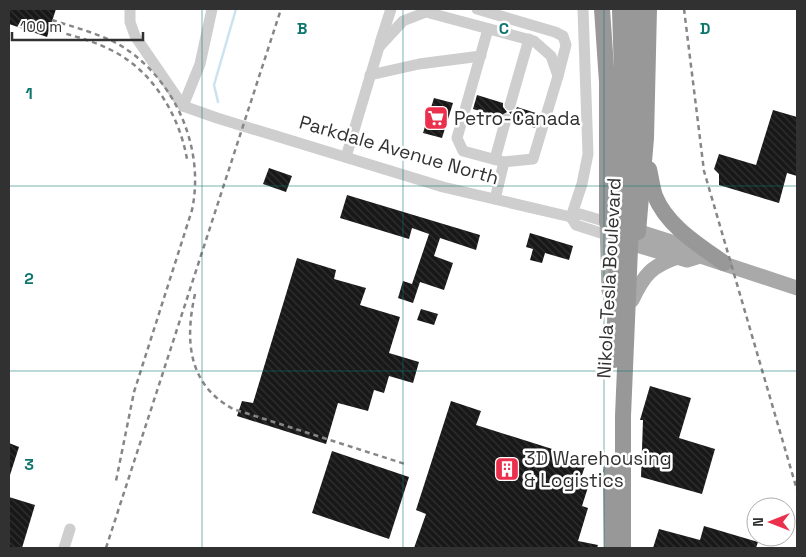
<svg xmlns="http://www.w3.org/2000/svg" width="806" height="557" font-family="'Space Grotesk',sans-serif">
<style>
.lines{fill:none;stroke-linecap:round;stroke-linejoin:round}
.stream{stroke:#cbe3ee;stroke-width:2.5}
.building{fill:url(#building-back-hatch)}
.minor{stroke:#cecece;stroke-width:11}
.major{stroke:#a9a9a9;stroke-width:15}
.highway{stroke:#989898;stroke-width:16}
.rail{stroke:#868686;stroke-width:2.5;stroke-dasharray:5 4;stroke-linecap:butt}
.highway-bridge{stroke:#989898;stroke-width:16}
.grid{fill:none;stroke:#0f766e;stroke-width:1;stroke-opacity:0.55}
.labels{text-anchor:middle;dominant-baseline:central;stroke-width:5;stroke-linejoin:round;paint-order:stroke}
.poi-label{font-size:19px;fill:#313131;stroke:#fff;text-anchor:start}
.street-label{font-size:19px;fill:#313131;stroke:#fff}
.grid-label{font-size:16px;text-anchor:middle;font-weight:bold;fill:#0f766e;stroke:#fff;stroke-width:5;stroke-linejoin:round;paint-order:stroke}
</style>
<defs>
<pattern id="building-back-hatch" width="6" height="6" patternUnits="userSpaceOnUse" patternTransform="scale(1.25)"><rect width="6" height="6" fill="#181818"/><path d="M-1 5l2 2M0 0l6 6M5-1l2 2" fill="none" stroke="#313131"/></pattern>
</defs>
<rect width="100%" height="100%" fill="#fff"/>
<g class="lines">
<path class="stream" d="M 218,102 L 214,85 L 236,9"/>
</g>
<g class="building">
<path d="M 9,9 L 56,9 L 47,37 L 9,24 Z"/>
<path d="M 477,95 L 503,103 L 503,107 L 507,112 L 499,117 L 473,109 Z"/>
<path d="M 434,98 L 453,103 L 442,138 L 423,133 Z"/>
<path d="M 517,107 L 539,114 L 535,128 L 513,121 L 513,117 L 509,112 L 515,111 Z"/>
<path d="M 773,110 L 797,117 L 797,176 L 787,173 L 779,203 L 719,185 L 719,174 L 714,169 L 719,154 L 756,165 Z"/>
<path d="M 269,168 L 292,176 L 286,192 L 263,184 Z"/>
<path d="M 347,195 L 480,235 L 476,250 L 440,238 L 434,256 L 453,263 L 444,290 L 420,282 L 413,303 L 398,298 L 403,281 L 412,284 L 429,234 L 412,228 L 409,239 L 340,218 Z"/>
<path d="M 530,233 L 573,246 L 569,260 L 545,253 L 542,263 L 530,260 L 533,249 L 526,247 Z"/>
<path d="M 297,258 L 336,270 L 334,279 L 366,288 L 360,305 L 400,317 L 389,353 L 419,362 L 413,383 L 389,376 L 384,393 L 374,390 L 368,411 L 338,403 L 326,444 L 237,416 L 242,401 L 253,403 Z"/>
<path d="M 421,309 L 438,314 L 434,325 L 417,320 Z"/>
<path d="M 650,386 L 691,398 L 679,438 L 715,449 L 702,494 L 641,477 L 643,420 L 640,420 Z"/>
<path d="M 451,401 L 481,411 L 476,425 L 587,460 L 581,478 L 590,481 L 582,506 L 588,508 L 578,541 L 598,545 L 597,548 L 414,548 L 426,514 L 416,510 Z"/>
<path d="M 9,443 L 19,447 L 10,475 L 9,475 Z"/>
<path d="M 332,451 L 409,477 L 389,539 L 312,513 Z"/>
<path d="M 9,497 L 35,505 L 22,548 L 9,548 Z"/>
<path d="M 704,526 L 758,542 L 756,548 L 653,548 L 659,529 L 700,540 Z"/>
</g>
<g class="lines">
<g class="minor">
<path d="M 130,9 L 130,22 L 135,36 L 183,106 L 217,118 L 443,187 L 571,217 L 580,214 L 607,222"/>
<path d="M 477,9 L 555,32 L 563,36 L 566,45 L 558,76"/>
<path d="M 488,29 L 457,138 L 463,151 L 504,162"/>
<path d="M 380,43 L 391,9"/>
<path d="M 370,75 L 419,64 L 481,56"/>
<path d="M 510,105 L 529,39"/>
<path d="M 183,106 L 200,64 L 212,9"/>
<path d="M 346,157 L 379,47 L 403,21 L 426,12 L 534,41 L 551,56 L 558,76 L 533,159 L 504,162 L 495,199"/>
<path d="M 495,159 L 506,119"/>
<path d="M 571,217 L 582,184 L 588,154 L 583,9"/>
<path d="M 571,217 L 576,225 L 607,235"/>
<path d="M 64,548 L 70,529"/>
</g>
<g class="major">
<path d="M 607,222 L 609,291"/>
<path d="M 627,228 L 690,248 L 700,256 L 797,288"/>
<path d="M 620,240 L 687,260 L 700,256"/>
<path d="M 632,300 C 644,275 651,266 678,257"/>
</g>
<g class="highway">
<path d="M 602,9 L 607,82 L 607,222"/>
<path d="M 649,169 C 651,177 652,187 655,196 C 667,226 699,245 724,263"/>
<path d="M 638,232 L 646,138 L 649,9"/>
</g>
<g class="rail">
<path d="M 684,9 L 704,171 L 797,490"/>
<path d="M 52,20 C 76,28 102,34 123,47 C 176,81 205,149 192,210 L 134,392 L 116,481"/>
<path d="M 49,29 C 70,35 91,40 111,50 C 152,70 179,114 187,159"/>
<path d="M 195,294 C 185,339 187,384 233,409 L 405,464"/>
<path d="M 106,548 L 281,9"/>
</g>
<g class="highway-bridge">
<path d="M 614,360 L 622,74 L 620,10"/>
<path d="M 611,470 L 612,548"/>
<path d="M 623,548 L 623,416 L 637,81 L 635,10"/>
</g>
</g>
<path class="grid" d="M 202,9 L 202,548M 403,9 L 403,548M 604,9 L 604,548M 9,186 L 797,186M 9,371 L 797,371"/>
<defs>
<symbol id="supermarket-square" viewBox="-11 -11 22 22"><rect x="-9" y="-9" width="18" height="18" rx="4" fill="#eb304d" stroke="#fff"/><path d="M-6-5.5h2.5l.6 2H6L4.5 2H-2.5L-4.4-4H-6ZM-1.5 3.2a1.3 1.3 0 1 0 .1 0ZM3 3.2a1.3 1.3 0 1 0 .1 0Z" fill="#fff"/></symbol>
<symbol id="building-square" viewBox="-11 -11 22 22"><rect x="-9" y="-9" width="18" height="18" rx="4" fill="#eb304d" stroke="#fff"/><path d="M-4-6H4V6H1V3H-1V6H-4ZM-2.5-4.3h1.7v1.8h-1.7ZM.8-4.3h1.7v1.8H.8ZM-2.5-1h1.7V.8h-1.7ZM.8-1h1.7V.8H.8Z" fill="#fff"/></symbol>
</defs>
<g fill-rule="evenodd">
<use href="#supermarket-square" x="422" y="104" width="28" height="28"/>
<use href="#building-square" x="493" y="455" width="28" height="28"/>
</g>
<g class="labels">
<g class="poi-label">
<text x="454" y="118">Petro-Canada</text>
<text x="524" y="458">3D Warehousing<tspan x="524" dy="22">&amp; Logistics</tspan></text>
</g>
<g class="street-label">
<text transform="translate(399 150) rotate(16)">Parkdale Avenue North</text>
<text transform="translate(609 278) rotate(-87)">Nikola Tesla Boulevard</text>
</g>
</g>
<g class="grid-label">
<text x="302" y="34">B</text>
<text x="504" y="34">C</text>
<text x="705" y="34">D</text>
<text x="29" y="99">1</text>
<text x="29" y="284">2</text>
<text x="29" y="470">3</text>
</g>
<rect width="806" height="557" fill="none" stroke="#313131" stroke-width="20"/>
<g transform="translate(771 522) rotate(270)"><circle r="24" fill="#ffffff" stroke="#adadad"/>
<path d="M0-4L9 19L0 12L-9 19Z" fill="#eb304d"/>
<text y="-8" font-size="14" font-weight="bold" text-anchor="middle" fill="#313131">N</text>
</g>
<path d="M12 32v8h131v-8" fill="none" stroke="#313131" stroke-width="2.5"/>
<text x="20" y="32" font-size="15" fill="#313131" stroke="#ffffff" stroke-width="4" paint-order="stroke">100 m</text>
</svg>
